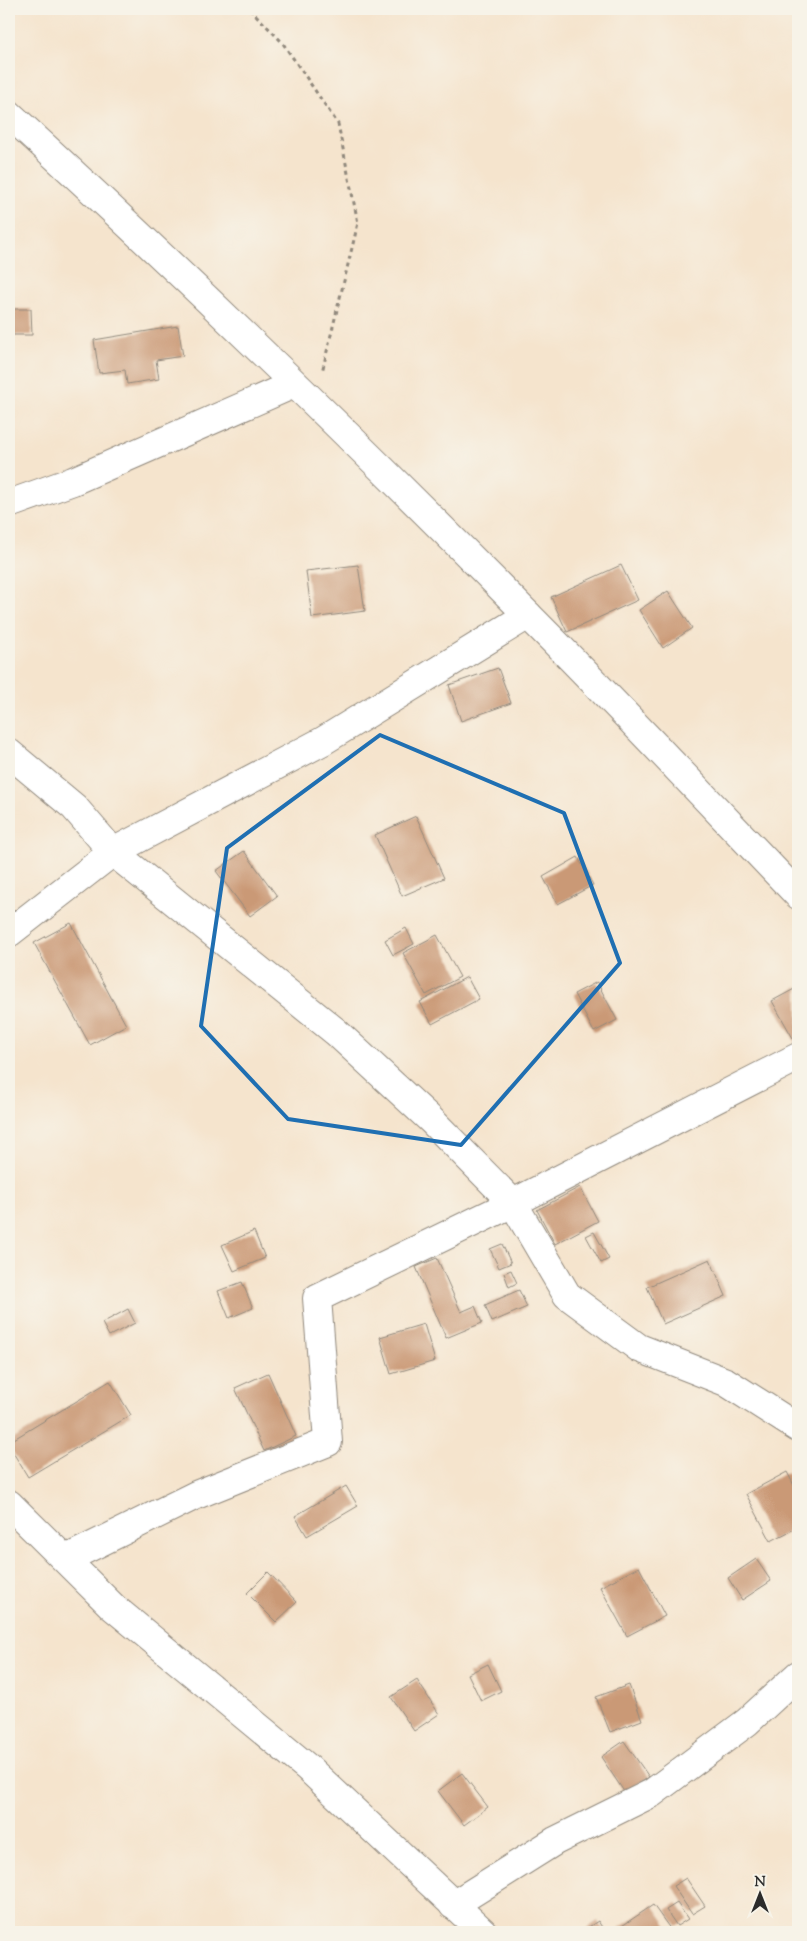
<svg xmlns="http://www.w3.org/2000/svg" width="807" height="1941" font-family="'Sorts Mill Goudy',serif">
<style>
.building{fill:#ca9976}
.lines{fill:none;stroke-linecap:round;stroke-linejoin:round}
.minor-casing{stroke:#90887c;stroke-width:30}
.path{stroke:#90887c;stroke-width:3;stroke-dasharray:4 4;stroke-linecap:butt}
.minor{stroke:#fff;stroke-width:28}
.marked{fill:none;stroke:#1f6fb2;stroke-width:4;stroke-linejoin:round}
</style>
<rect width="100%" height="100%" fill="#f7f3e8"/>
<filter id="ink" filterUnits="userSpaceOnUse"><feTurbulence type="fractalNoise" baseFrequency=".02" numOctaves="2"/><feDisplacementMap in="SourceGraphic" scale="10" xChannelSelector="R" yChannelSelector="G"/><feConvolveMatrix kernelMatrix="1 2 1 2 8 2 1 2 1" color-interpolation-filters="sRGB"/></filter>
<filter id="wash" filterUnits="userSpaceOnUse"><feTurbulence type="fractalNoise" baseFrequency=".0096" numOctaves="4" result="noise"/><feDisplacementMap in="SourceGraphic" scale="20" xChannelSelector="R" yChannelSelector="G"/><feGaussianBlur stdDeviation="1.12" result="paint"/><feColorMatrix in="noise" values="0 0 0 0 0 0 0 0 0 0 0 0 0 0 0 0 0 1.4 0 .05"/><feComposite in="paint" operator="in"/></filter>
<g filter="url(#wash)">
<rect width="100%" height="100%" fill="#f5e4cd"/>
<g id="blocks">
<g class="building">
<path d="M 9,309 L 31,309 L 32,335 L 10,335 Z"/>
<path d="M 178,326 L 183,356 L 156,360 L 159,379 L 127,384 L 125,370 L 99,373 L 94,340 Z"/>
<path d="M 358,565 L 365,611 L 312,618 L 306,571 Z"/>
<path d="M 621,565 L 638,600 L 567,632 L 551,597 Z"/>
<path d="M 668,591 L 692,628 L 663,648 L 639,610 Z"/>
<path d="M 498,668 L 511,703 L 461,721 L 449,685 Z"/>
<path d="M 416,816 L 444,878 L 402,896 L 375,835 Z"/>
<path d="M 244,851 L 277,896 L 250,916 L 216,871 Z"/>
<path d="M 578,857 L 593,885 L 558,904 L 543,877 Z"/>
<path d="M 71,923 L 126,1025 L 90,1045 L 34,943 Z"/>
<path d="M 406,928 L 414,944 L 393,955 L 385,940 Z"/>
<path d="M 437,935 L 460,977 L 426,995 L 403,953 Z"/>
<path d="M 467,977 L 479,999 L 432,1024 L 420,1002 Z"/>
<path d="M 597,982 L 617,1020 L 594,1032 L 574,994 Z"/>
<path d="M 798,987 L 798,1047 L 772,1001 Z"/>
<path d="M 580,1187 L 598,1221 L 555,1244 L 537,1210 Z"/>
<path d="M 254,1231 L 265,1258 L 234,1271 L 222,1245 Z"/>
<path d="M 594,1232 L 609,1259 L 601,1263 L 586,1236 Z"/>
<path d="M 502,1244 L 511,1263 L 499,1268 L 490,1249 Z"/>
<path d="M 437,1258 L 461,1312 L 475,1306 L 482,1323 L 446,1338 L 416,1267 Z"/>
<path d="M 710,1259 L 726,1296 L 663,1324 L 647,1287 Z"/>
<path d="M 511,1270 L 517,1283 L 509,1287 L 504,1273 Z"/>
<path d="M 242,1282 L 253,1308 L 229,1318 L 218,1291 Z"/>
<path d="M 519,1290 L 527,1307 L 492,1322 L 485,1305 Z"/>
<path d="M 128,1309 L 135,1323 L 109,1336 L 102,1323 Z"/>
<path d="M 424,1324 L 435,1361 L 391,1374 L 380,1337 Z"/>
<path d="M 268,1373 L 296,1436 L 264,1451 L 235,1388 Z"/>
<path d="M 110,1381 L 131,1415 L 28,1477 L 9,1446 L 9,1442 Z"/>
<path d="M 787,1472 L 798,1493 L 798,1527 L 771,1541 L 746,1494 Z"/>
<path d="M 346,1486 L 358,1506 L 307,1536 L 295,1516 Z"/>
<path d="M 756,1559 L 771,1581 L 742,1600 L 728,1578 Z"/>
<path d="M 639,1567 L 665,1616 L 627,1636 L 600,1587 Z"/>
<path d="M 268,1572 L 297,1602 L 276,1622 L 247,1593 Z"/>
<path d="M 488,1664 L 501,1691 L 481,1701 L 468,1674 Z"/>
<path d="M 417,1680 L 439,1714 L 414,1731 L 391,1697 Z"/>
<path d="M 629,1685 L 642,1720 L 610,1732 L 596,1697 Z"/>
<path d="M 624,1741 L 649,1777 L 625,1793 L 601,1757 Z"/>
<path d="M 462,1773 L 488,1807 L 464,1825 L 438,1791 Z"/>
<path d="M 686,1878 L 705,1906 L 692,1914 L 673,1886 Z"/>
<path d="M 677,1903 L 688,1919 L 677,1926 L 666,1910 Z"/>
<path d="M 653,1905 L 671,1930 L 668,1932 L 613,1932 Z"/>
<path d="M 598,1921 L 605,1932 L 581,1932 Z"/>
</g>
</g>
</g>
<g filter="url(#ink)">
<use href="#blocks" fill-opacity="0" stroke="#90887c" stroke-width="1"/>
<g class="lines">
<defs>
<g id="minor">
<path d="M 9,114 C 186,276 358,443 527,614 C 619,706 708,801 798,895"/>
<path d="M 9,504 L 73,481 L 294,384"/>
<path d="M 9,753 L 74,807 L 113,852 L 336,1032 L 431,1120 L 513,1203 L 567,1295 L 639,1348 L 726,1382 L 798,1428"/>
<path d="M 9,933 L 113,852 L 323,741 L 528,615"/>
<path d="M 9,1504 L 113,1607 L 308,1768 L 483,1932"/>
<path d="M 66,1559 L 196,1495 L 328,1442 L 317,1298 L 513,1203 L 798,1057"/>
<path d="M 453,1905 L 555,1841 L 652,1793 L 747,1722 L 798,1675"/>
</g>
</defs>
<use href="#minor" class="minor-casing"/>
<path class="path" d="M 250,9 L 282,42 L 338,124 L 358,223 L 322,372"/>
<use href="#minor" class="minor"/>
</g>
</g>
<path class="marked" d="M 380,735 L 564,813 L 620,963 L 461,1145 L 288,1119 L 201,1026 L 227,848 Z"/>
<rect width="807" height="1941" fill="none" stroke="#f7f3e8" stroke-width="30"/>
<g transform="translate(760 1894)" stroke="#f7f3e8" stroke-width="4" paint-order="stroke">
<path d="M0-4L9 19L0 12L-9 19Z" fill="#2b2b2b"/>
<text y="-8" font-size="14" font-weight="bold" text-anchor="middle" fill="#2b2b2b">N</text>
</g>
</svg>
